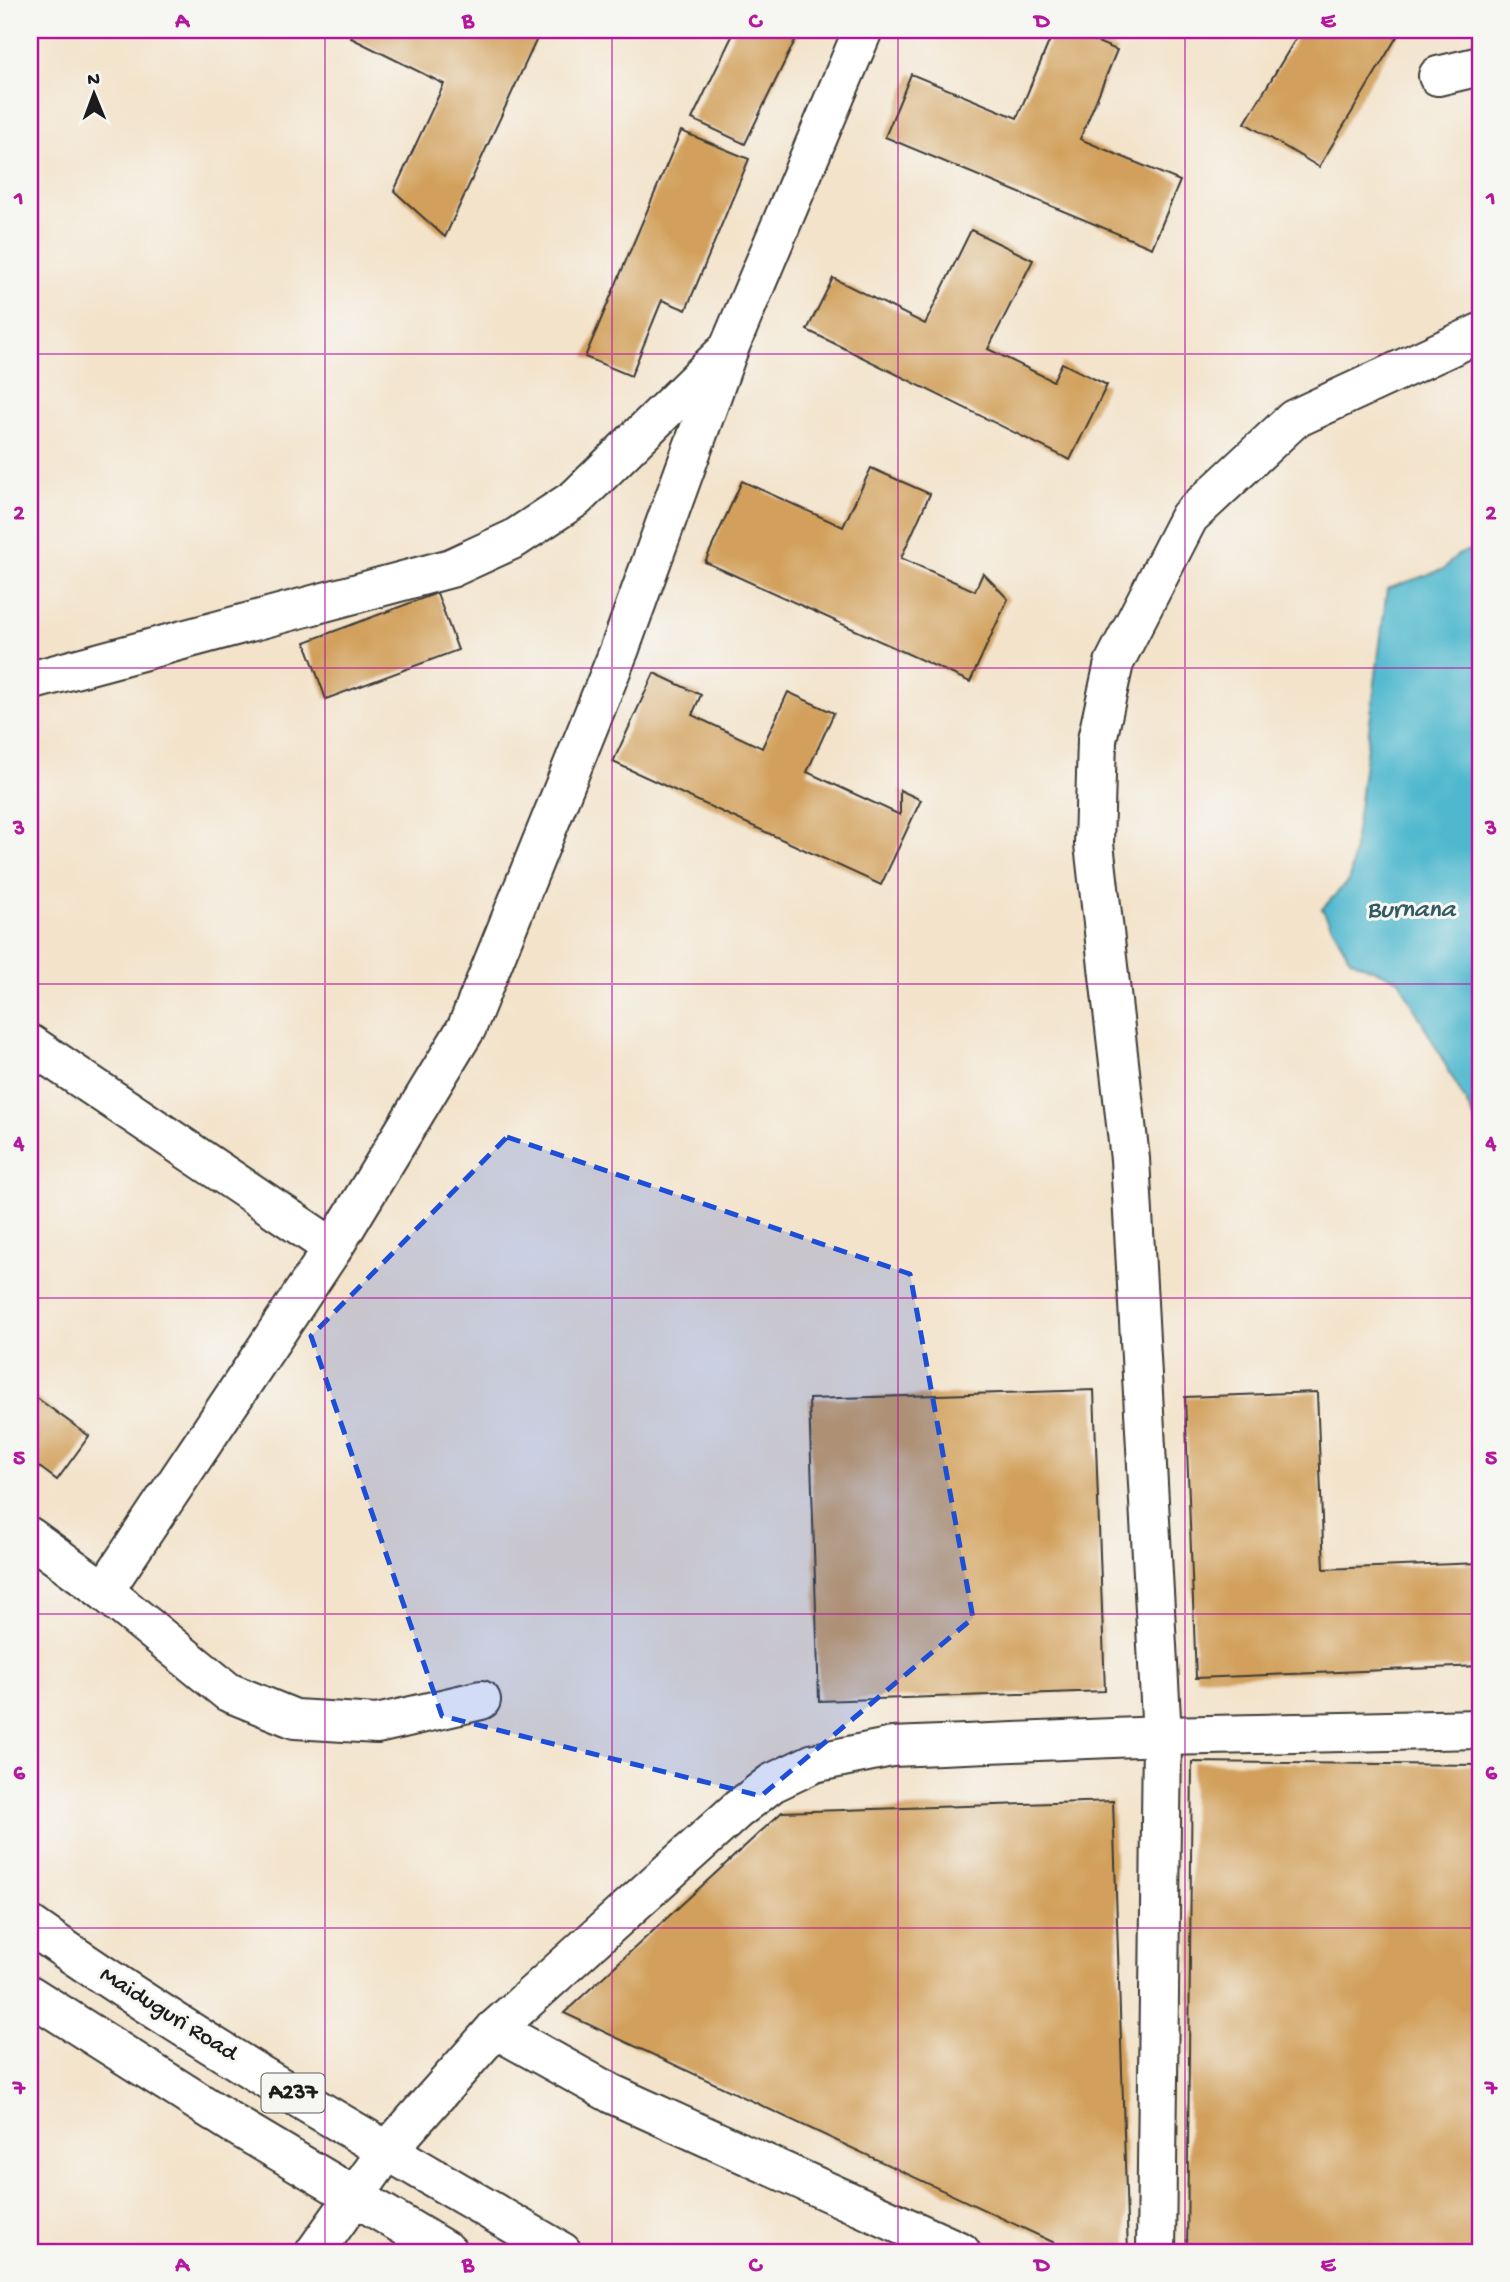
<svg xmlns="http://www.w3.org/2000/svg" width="1510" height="2282" font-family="'Gochi Hand',sans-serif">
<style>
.water{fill:#50b8ce;stroke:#366a75;stroke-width:2}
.building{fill:#d2a05b}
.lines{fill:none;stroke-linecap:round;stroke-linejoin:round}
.minor-casing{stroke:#3c3a36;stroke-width:42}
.highway-casing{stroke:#3c3a36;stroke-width:42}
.minor{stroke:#fff;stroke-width:38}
.highway{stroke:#fff;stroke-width:38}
.marked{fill:#1d4ed8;fill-opacity:0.2;stroke:#1d4ed8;stroke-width:5;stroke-dasharray:14 9;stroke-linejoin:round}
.grid{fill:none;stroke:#b5179e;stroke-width:2;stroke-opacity:0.55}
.labels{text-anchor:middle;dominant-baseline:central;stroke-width:6;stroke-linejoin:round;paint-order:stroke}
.shield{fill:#f6f6f2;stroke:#5d5d5c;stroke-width:2}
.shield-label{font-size:23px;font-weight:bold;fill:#1c1c1c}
.street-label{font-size:24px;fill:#1c1c1c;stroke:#f6f6f2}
.water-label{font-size:26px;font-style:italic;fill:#315a63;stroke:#f6f6f2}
.neatline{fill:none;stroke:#b5179e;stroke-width:2.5}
.grid-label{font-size:23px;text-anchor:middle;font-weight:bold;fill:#b5179e}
</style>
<rect width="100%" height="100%" fill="#f6f6f2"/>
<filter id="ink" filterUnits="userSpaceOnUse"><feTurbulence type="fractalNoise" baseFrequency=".0143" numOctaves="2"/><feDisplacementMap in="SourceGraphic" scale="14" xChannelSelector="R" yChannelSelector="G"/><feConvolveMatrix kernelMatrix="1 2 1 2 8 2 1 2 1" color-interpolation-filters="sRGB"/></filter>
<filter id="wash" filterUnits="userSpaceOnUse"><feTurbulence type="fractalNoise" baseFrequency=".00686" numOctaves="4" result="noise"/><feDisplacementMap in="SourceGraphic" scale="28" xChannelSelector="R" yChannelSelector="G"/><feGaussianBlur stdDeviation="1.57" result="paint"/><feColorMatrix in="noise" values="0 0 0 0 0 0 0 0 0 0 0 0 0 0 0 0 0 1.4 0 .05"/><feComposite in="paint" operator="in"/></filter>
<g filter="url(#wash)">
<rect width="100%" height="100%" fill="#f3e3cb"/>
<path class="water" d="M 1480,546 L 1480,1128 L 1399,980 L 1351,960 L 1322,909 L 1350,879 L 1387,589 L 1444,569 L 1457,555 Z"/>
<g id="blocks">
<g class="building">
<path d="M 355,30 L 541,30 L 445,237 L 394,191 L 444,84 L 351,38 Z"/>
<path d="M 735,30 L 800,30 L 745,144 L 692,119 Z"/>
<path d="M 1054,30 L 1068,30 L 1117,50 L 1080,139 L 1180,181 L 1152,248 L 885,137 L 911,74 L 1017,118 Z"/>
<path d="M 1301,30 L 1401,30 L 1319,167 L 1245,123 Z"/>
<path d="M 681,131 L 749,159 L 686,310 L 662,300 L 631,376 L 585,357 Z"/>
<path d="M 971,230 L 1033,260 L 988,349 L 1053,381 L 1062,363 L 1107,385 L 1070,460 L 807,330 L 833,278 L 925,324 Z"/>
<path d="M 871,468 L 930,494 L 901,558 L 975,591 L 983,573 L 1008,599 L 970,682 L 705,562 L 742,481 L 843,527 Z"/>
<path d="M 437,593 L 458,650 L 326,699 L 305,642 Z"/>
<path d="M 654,673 L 701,695 L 692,715 L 762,748 L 788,692 L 834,713 L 807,772 L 900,815 L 900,790 L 921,800 L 881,885 L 613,762 Z"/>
<path d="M 1094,1390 L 1105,1691 L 819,1701 L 809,1399 Z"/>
<path d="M 1317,1392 L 1324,1569 L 1480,1563 L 1480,1666 L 1196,1678 L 1185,1397 Z"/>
<path d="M 30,1393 L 89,1436 L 57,1480 L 30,1460 Z"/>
<path d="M 1192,1762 L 1480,1765 L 1480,2252 L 1187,2252 Z"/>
<path d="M 1113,1801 L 1128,2252 L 1074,2252 L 564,2013 L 782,1812 Z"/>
</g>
</g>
</g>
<g filter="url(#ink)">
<use href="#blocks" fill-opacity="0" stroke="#3c3a36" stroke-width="2"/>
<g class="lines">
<defs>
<g id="minor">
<path d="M 1438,76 L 1480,66"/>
<path d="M 30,681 L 451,568 L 514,539 L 576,498 L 729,348 L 863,30"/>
<path d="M 30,1044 L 333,1248"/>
<path d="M 30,1537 L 104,1591 L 228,1692 L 295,1719 L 377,1724 L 481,1700"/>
<path d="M 104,1591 L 333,1248 L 467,1027 L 619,651 L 729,348"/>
<path d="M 495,2029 L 612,2094 L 961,2252"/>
<path d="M 315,2252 L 387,2151 L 495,2029 L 737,1810 L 772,1783 L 814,1763 L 892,1747 L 1162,1736 L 1480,1729"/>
<path d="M 1156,2252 L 1162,1736 L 1130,1159 L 1094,844 L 1097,740 L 1114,663 L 1189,517 L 1294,419 L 1480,333"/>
</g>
<g id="highway">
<path d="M 30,1925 C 199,2044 382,2148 562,2252"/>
<path d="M 30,1995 L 235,2125 L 448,2252"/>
</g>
</defs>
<use href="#minor" class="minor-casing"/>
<use href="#highway" class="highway-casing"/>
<use href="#minor" class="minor"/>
<use href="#highway" class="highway"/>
</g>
</g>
<path class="marked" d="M 507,1137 L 910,1274 L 973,1618 L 761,1796 L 442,1716 L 311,1336 Z"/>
<path class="grid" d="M 325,30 L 325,2252M 612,30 L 612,2252M 898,30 L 898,2252M 1185,30 L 1185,2252M 30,354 L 1480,354M 30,668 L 1480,668M 30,984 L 1480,984M 30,1298 L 1480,1298M 30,1614 L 1480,1614M 30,1928 L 1480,1928"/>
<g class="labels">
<rect class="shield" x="261.5" y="2073.5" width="63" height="39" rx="5"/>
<g class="shield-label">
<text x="293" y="2093">A237</text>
</g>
<g class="street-label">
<text transform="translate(168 2015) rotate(32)">Maiduguri Road</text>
</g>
<g class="water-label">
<text x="1411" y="911">Burnana</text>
</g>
</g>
<rect width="1510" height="2282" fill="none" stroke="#f6f6f2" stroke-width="77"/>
<g transform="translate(94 94) rotate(359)" stroke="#f6f6f2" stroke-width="5" paint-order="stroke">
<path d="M0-5L12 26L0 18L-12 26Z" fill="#1c1c1c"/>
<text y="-10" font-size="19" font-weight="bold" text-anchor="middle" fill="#1c1c1c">N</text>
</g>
<rect x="38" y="38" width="1434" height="2206" class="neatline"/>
<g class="grid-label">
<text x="182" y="27">A</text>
<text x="468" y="27">B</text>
<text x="755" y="27">C</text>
<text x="1042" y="27">D</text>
<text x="1328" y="27">E</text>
<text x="19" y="204">1</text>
<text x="1491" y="204">1</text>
<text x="19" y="519">2</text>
<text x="1491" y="519">2</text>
<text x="19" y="834">3</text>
<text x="1491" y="834">3</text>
<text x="19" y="1149">4</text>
<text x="1491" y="1149">4</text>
<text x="19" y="1464">5</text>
<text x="1491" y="1464">5</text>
<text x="19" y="1779">6</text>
<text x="1491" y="1779">6</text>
<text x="19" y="2094">7</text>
<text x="1491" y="2094">7</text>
<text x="182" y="2271">A</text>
<text x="468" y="2271">B</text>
<text x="755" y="2271">C</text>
<text x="1042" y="2271">D</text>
<text x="1328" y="2271">E</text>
</g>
</svg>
